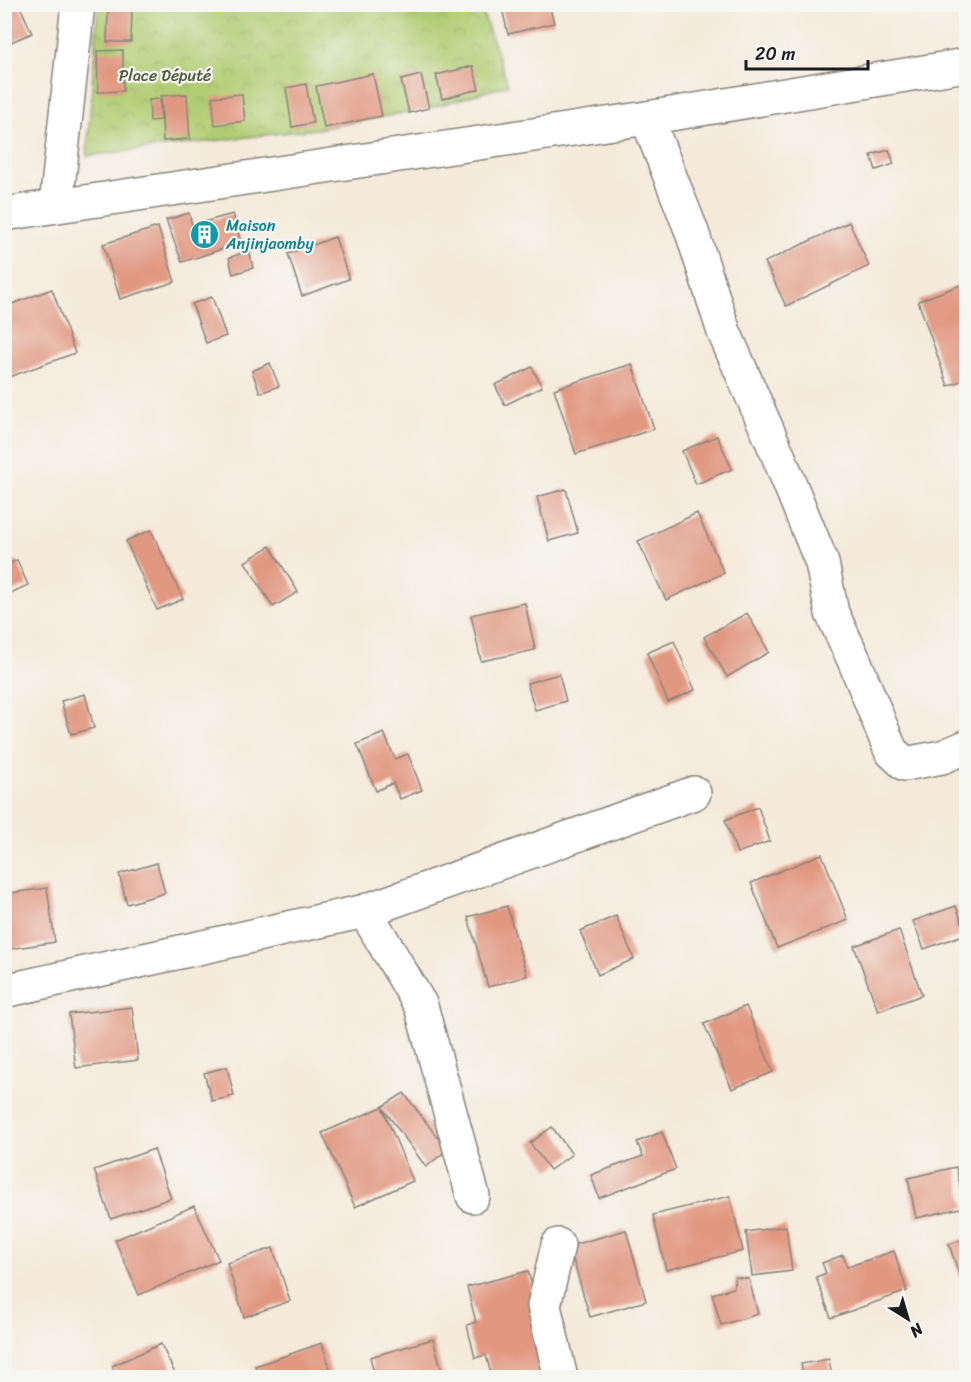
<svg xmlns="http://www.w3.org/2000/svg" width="971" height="1382" font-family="Sriracha,sans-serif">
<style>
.park{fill:url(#park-crowns);stroke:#667448;stroke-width:1.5}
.building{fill:#e19881}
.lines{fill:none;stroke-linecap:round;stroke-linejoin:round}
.street-casing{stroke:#88837b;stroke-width:36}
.street{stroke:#fff;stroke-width:33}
.labels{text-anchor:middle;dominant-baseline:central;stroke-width:4.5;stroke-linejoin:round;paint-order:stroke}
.park-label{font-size:16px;fill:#505a3a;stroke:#f6f6f2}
.culture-label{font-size:16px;fill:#0d838f;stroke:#f6f6f2;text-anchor:start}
</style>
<defs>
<pattern id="park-crowns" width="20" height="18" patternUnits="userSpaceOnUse" patternTransform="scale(1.5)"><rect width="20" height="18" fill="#b1cd73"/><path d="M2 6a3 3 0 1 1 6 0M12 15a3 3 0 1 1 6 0" fill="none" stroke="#98af63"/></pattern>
</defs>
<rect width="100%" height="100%" fill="#f6f6f2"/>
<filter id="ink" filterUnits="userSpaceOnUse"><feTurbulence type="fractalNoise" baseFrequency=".0167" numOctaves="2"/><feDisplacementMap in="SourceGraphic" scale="12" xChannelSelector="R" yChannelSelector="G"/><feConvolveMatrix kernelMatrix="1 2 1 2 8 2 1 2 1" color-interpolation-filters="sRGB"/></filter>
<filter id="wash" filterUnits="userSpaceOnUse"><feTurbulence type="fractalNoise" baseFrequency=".008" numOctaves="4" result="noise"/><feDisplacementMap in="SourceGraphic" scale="24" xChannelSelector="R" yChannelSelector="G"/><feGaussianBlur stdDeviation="1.35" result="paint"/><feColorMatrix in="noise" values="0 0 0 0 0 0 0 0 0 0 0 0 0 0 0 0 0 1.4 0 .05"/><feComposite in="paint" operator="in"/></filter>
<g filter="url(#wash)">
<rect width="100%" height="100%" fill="#f5eada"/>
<path class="park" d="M 98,5 L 480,5 L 508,85 L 429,108 L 324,128 L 87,156 Z"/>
<g id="blocks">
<g class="building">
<path d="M 4,4 L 19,4 L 32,33 L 4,45 Z"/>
<path d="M 501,4 L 549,4 L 554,23 L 508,34 Z"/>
<path d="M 108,9 L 132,10 L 131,42 L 107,42 Z"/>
<path d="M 123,50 L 123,91 L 98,92 L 97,51 Z"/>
<path d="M 473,66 L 479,89 L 442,99 L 436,75 Z"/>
<path d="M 373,74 L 382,116 L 324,128 L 316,86 Z"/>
<path d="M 421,75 L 429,108 L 409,113 L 401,80 Z"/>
<path d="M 306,84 L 313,123 L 292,127 L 286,88 Z"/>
<path d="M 187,94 L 190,139 L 163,141 L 161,96 Z"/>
<path d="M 242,94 L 245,121 L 215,125 L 212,97 Z"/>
<path d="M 160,99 L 161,120 L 150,121 L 149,100 Z"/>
<path d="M 889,150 L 894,164 L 876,170 L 871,155 Z"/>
<path d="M 189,213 L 192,225 L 233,214 L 241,243 L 182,262 L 166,220 Z"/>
<path d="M 849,222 L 869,266 L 786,306 L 765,262 Z"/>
<path d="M 158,227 L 175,282 L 120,299 L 103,244 Z"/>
<path d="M 335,237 L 349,279 L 302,296 L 288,254 Z"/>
<path d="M 249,250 L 253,268 L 233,274 L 229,258 Z"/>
<path d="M 966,283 L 966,379 L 948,386 L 918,301 Z"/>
<path d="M 52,289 L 75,353 L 4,379 L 4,307 Z"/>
<path d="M 212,297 L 226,336 L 206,343 L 192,304 Z"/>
<path d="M 270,363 L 279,386 L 260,393 L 252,371 Z"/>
<path d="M 632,364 L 654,429 L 576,454 L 554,389 Z"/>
<path d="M 532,367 L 542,387 L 505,405 L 495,385 Z"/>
<path d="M 717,436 L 732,469 L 696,484 L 682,451 Z"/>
<path d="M 566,489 L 578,533 L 549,541 L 537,497 Z"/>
<path d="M 697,513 L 724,573 L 666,600 L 638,541 Z"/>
<path d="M 151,530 L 183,599 L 157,610 L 126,541 Z"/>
<path d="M 270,546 L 298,592 L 273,607 L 245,562 Z"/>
<path d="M 17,560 L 28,585 L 4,596 L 4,566 Z"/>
<path d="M 525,603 L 535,650 L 481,661 L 471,615 Z"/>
<path d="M 747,613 L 769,652 L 727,677 L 704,637 Z"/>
<path d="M 674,641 L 695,690 L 668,702 L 647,653 Z"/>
<path d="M 559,674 L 566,701 L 535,710 L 527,683 Z"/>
<path d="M 85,694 L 94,728 L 71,734 L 61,701 Z"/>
<path d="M 384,733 L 395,759 L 408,754 L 422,790 L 400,799 L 393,783 L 376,791 L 357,744 Z"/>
<path d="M 758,807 L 770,841 L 737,853 L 725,820 Z"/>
<path d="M 822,854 L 848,920 L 777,948 L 751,883 Z"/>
<path d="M 157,863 L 165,893 L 127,904 L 119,874 Z"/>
<path d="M 47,888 L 55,942 L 10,949 L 4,916 L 4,894 Z"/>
<path d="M 507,906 L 527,976 L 488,987 L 468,917 Z"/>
<path d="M 956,906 L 966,934 L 924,949 L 913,921 Z"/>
<path d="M 616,916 L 634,959 L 598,975 L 580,931 Z"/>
<path d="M 899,930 L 922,995 L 878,1011 L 854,946 Z"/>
<path d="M 746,1006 L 773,1072 L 732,1089 L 704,1024 Z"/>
<path d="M 132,1007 L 138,1060 L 76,1068 L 69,1014 Z"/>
<path d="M 227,1067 L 234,1096 L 212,1101 L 204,1073 Z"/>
<path d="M 404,1093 L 447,1150 L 426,1167 L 382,1107 L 413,1181 L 355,1207 L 322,1133 L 382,1107 Z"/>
<path d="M 552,1127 L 572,1154 L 550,1170 L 530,1143 Z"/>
<path d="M 662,1132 L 676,1169 L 599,1198 L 591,1175 L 643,1156 L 637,1142 Z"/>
<path d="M 154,1149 L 171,1198 L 111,1219 L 94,1170 Z"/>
<path d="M 956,1167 L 965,1207 L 916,1218 L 908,1178 Z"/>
<path d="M 730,1196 L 743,1251 L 666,1270 L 653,1215 Z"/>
<path d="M 194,1206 L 219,1260 L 139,1295 L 115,1240 Z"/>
<path d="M 786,1226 L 792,1271 L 752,1276 L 746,1232 Z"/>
<path d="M 626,1230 L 646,1301 L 590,1317 L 569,1246 Z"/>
<path d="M 966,1238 L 966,1296 L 949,1244 Z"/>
<path d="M 273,1248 L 290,1301 L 244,1317 L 227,1263 Z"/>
<path d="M 894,1251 L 907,1291 L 831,1318 L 816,1277 L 826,1273 L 822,1263 L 843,1255 L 847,1267 Z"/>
<path d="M 528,1271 L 556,1378 L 492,1378 L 486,1355 L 475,1358 L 467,1325 L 476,1322 L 467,1287 Z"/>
<path d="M 735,1277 L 749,1279 L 758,1314 L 721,1325 L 712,1294 L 734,1288 Z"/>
<path d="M 433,1339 L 444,1378 L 375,1378 L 370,1357 Z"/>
<path d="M 322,1343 L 333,1378 L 259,1378 L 255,1366 Z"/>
<path d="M 161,1344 L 177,1378 L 117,1378 L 112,1366 Z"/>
<path d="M 829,1359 L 832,1378 L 804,1378 L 801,1364 Z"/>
</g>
</g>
</g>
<g filter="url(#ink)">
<use href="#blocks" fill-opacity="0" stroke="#88837b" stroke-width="1.5"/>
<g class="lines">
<defs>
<g id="street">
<path d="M 647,118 L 692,232 L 724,332 L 776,450 L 822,563 L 832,613 L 854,660 L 891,751 L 905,764 L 942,757 L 966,747"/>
<path d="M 56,206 L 78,4"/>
<path d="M 4,214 L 647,118 L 966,65"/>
<path d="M 365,911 L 421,1006 L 473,1196"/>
<path d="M 4,991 L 365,911 L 694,793"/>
<path d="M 558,1245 L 544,1306 L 561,1378"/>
</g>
</defs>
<use href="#street" class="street-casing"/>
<use href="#street" class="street"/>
</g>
</g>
<defs>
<symbol id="building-disc" viewBox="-11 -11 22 22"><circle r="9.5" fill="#0f9aa8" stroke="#f6f6f2"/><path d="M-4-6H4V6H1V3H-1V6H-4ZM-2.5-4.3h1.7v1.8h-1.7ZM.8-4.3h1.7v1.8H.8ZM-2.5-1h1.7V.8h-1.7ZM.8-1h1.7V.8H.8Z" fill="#fff"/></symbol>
</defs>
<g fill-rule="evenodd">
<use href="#building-disc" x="188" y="218" width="33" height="33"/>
</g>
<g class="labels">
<g class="park-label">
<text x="165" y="75">Place Député</text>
</g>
<g class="culture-label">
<text x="226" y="225">Maison<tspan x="226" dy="18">Anjinjaomby</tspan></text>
</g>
</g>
<rect width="971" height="1382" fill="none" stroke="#f6f6f2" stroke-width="24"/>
<g transform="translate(908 1319) rotate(143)" stroke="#f6f6f2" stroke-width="4.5" paint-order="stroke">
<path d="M0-4.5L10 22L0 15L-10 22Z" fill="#1c1c1c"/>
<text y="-9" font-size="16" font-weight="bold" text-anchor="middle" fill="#1c1c1c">N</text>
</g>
<path d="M746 60v9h122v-9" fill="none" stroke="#1c1c1c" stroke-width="3"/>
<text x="755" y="60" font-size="18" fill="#1c1c1c" stroke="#f6f6f2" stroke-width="4.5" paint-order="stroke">20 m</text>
</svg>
